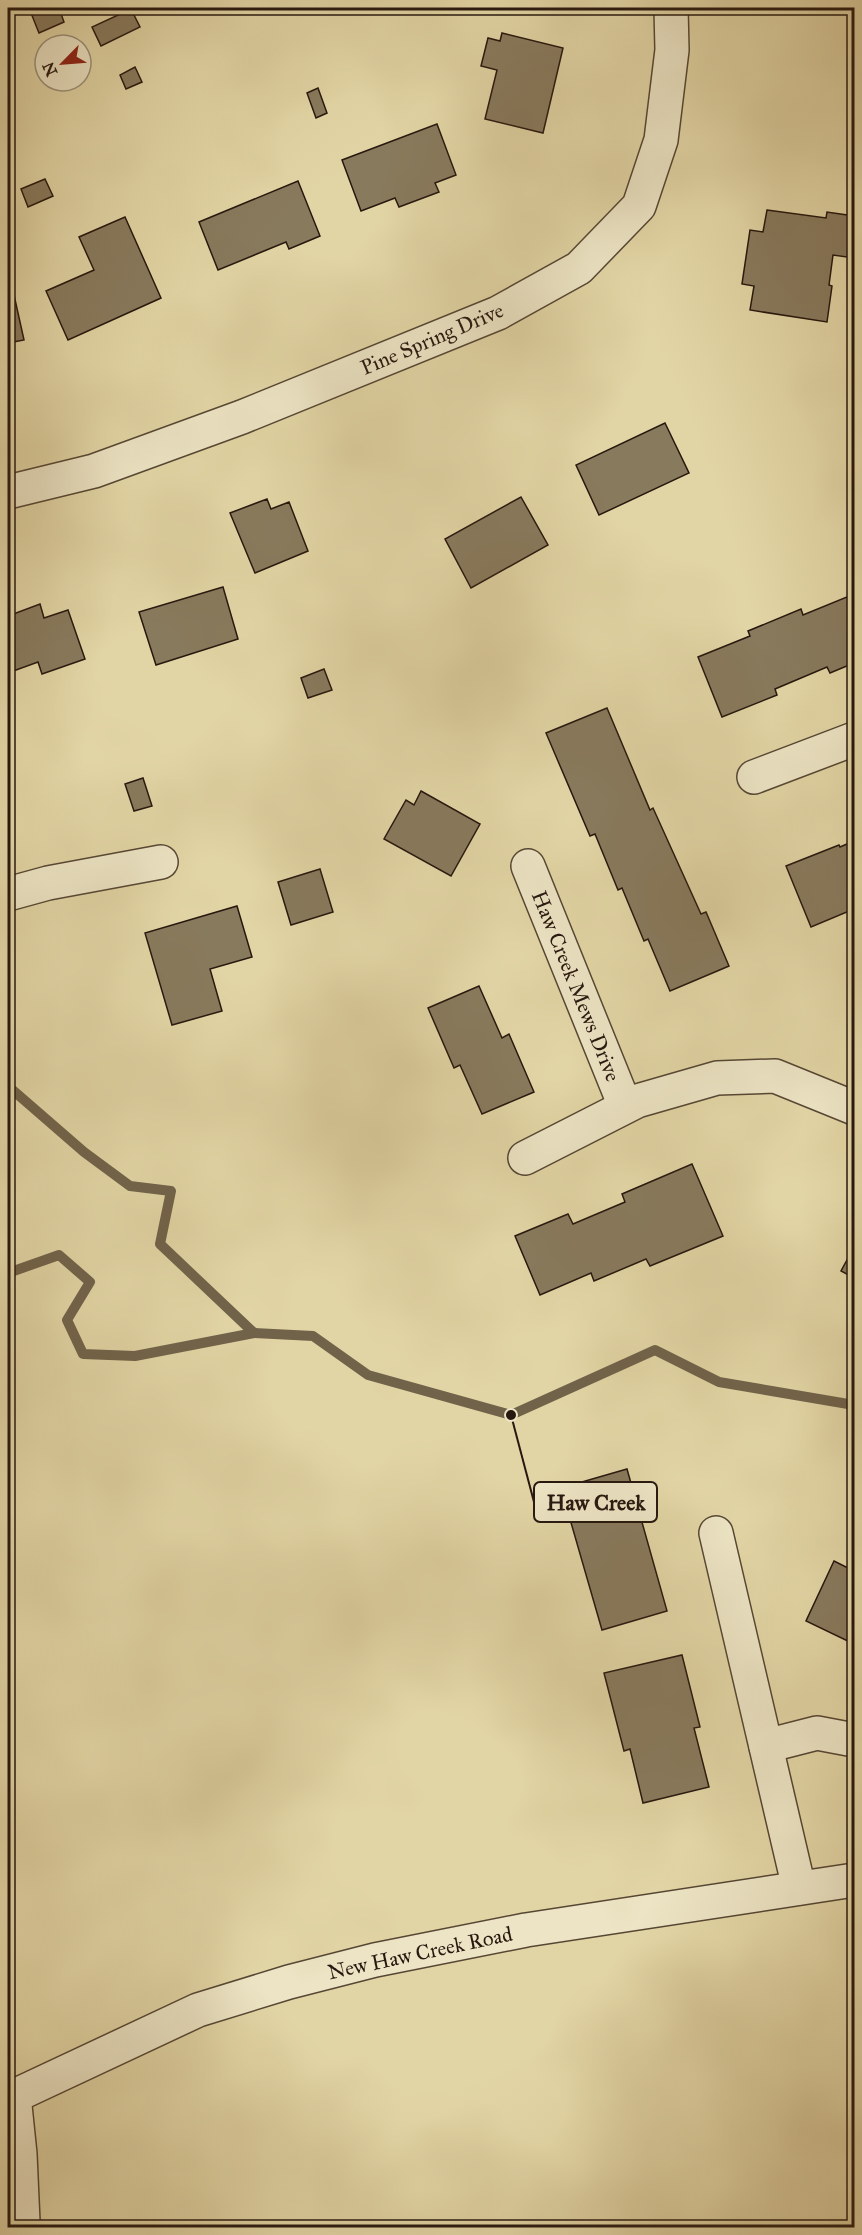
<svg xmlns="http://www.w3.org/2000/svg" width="862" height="2235" font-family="'IM FELL Great Primer',serif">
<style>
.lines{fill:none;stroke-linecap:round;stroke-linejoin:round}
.stream{stroke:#71634a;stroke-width:10}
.building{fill:#887a5d;stroke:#27180f;stroke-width:1.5}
.minor-casing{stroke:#564734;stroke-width:36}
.minor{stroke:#ece4c4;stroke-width:33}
.labels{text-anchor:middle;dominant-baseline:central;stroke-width:6;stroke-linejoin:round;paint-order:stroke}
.street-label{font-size:21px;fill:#27180f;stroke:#ece4c4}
.leader{fill:none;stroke:#27180f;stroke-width:2}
.callout-dot{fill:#27180f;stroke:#ece4c4;stroke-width:2}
.callout{fill:#ece4c4;stroke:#27180f;stroke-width:2}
.callout-label{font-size:22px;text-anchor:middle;font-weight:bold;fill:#27180f}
</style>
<rect width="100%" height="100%" fill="#e2d5a5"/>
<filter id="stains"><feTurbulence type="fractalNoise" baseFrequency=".00333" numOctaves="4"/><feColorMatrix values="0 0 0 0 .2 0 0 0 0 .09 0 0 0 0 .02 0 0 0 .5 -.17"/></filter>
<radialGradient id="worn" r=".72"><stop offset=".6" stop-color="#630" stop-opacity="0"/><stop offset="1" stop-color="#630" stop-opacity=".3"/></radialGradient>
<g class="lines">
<g class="stream">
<path d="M 8,1086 L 84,1152 L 130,1186 L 171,1191 L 160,1244 L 254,1333"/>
<path d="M 8,1273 L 59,1255 L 90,1282 L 67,1320 L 83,1354 L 135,1356 L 254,1333 L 313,1336 L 368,1375 L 511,1415 L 655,1350 L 719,1382 L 854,1405"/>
</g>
</g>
<g class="building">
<path d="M 44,8 L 59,8 L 64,22 L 39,33 L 31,13 Z"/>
<path d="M 131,9 L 140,27 L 101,46 L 92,27 Z"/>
<path d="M 502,33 L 563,48 L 543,133 L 485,119 L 497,70 L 481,66 L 488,38 L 500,41 Z"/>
<path d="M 135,67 L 142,82 L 126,89 L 120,75 Z"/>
<path d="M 318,88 L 327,113 L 316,118 L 307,93 Z"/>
<path d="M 437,124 L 456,175 L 435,183 L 439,192 L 399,207 L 395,198 L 361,211 L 342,160 Z"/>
<path d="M 45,179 L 53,196 L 28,207 L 21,189 Z"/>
<path d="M 298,181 L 320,236 L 289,249 L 286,242 L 218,270 L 199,222 Z"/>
<path d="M 767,210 L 826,218 L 827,212 L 854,216 L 854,258 L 833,255 L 829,285 L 832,286 L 827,322 L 750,310 L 754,286 L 742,284 L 750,230 L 763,232 Z"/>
<path d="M 125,217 L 161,298 L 68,340 L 46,291 L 94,270 L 79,237 Z"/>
<path d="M 8,290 L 14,295 L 24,340 L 8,343 Z"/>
<path d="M 665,423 L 689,473 L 599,515 L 576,465 Z"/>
<path d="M 521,497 L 548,545 L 471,588 L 445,539 Z"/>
<path d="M 267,499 L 271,509 L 289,502 L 308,551 L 255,573 L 230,513 Z"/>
<path d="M 223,587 L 238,639 L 156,665 L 139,612 Z"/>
<path d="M 854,594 L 854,663 L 830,673 L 827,667 L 775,689 L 777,695 L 722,717 L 698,657 L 750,636 L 748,631 L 801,609 L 803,615 Z"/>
<path d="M 40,604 L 44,618 L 68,610 L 85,659 L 42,674 L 38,662 L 8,673 L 8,616 Z"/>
<path d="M 324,669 L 332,690 L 308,698 L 301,678 Z"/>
<path d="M 607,708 L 650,810 L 653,808 L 701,914 L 706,912 L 729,966 L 670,991 L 648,939 L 644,941 L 622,888 L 618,890 L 595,834 L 590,836 L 546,733 Z"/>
<path d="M 143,778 L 152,806 L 134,811 L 125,784 Z"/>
<path d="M 421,791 L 480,824 L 451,876 L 384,839 L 406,800 L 414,805 Z"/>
<path d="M 854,841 L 854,909 L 811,927 L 786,866 L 839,845 L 840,847 Z"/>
<path d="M 320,869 L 333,912 L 291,925 L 278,882 Z"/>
<path d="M 237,906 L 252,957 L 210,969 L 222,1011 L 172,1025 L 145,933 Z"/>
<path d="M 479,986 L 502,1038 L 509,1034 L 534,1092 L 482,1114 L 460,1065 L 454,1068 L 428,1008 Z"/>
<path d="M 692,1164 L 723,1236 L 650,1266 L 646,1259 L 594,1281 L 591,1273 L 540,1295 L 515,1236 L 568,1214 L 573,1224 L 625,1202 L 622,1194 Z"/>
<path d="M 854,1247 L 854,1278 L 841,1271 Z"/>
<path d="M 627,1469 L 667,1611 L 602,1630 L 561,1488 Z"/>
<path d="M 8,1554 L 13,1573 L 8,1575 Z"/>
<path d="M 834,1561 L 854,1571 L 854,1644 L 806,1621 Z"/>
<path d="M 682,1655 L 700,1727 L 694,1728 L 709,1787 L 643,1803 L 630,1749 L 624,1751 L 604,1673 Z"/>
</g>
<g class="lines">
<defs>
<g id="minor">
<path d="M 8,492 L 94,471 L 242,417 L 498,313 L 579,268 L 639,206 L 661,140 L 672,50 L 671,8"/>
<path d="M 754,777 L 854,739"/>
<path d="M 528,866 L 625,1106"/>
<path d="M 8,894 L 48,883 L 161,862"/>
<path d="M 525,1158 L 637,1101 L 717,1078 L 775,1076 L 854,1108"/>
<path d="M 716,1533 L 799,1888"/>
<path d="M 766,1746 L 817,1733 L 854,1740"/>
<path d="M 14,2096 L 20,2154 L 23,2222 L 21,2228"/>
<path d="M 8,2099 L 198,2010 L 289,1982 L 375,1960 L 526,1930 L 854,1880"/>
</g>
</defs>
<use href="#minor" class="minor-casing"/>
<use href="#minor" class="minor"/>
</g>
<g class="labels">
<g class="street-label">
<text transform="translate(432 339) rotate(-23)">Pine Spring Drive</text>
<text transform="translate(576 986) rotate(68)">Haw Creek Mews Drive</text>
<text transform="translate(420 1953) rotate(-12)">New Haw Creek Road</text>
</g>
</g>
<path class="leader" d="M511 1415L534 1502"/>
<circle class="callout-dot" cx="511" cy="1415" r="6"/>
<rect class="callout" x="534" y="1482" width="123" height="40" rx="6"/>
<g class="callout-label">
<text x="596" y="1510">Haw Creek</text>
</g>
<rect width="862" height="2235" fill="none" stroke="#e2d5a5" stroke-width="30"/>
<rect x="9" y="9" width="844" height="2217" fill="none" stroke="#27180f" stroke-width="3"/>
<rect x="15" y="15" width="832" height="2205" fill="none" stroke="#27180f" stroke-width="1.5"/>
<g transform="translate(63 63) rotate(245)"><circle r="28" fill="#ece4c4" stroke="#9d927c" stroke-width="1.5"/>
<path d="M0-4.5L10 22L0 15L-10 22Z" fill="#8f2418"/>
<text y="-9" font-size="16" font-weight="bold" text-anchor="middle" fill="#27180f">N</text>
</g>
<rect width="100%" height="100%" filter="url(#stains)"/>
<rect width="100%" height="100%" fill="url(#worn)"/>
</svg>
